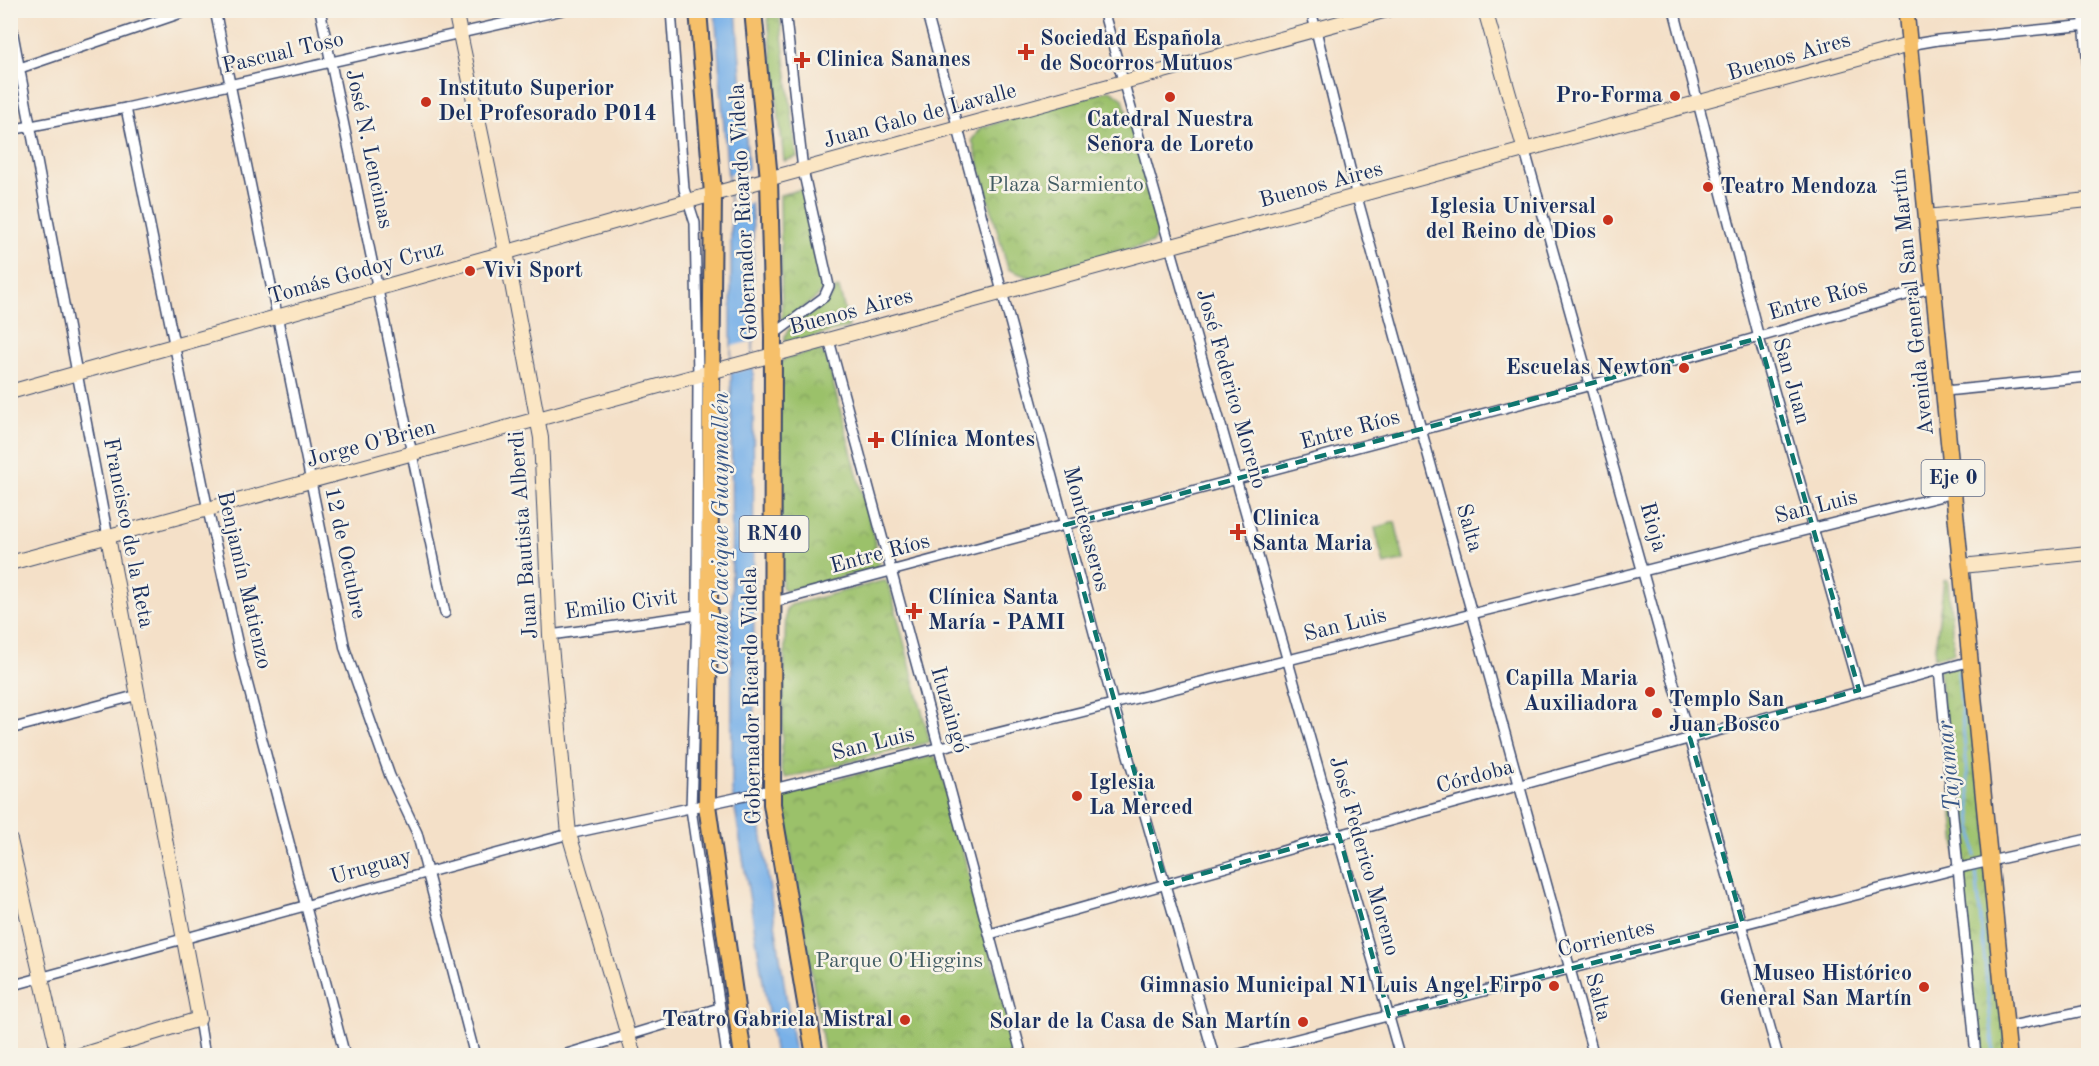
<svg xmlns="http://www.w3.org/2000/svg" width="2099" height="1066" font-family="'Old Standard TT',serif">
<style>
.grass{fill:#9bc16b;stroke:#5b7864;stroke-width:1.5}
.park{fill:url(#park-crowns);stroke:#5b7864;stroke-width:1.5}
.water{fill:#79b1e8;stroke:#4a70a3;stroke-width:1.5}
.pier{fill:#f4e0c8}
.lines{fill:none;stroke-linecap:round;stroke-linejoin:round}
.stream{stroke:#79b1e8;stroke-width:3}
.street-casing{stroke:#3c4a6e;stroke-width:12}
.secondary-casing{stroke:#3c4a6e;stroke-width:16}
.primary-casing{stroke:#3c4a6e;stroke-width:18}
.highway-casing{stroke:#3c4a6e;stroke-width:20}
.street{stroke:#fff;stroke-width:9}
.secondary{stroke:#fbe6c4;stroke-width:14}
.primary{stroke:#f6c06b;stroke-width:15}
.highway{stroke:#f6c06b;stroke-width:16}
.marked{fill:none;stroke:#0f766e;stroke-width:4.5;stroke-dasharray:12 8;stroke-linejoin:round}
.poi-dot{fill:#c8321e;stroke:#f7f3e8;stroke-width:2}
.labels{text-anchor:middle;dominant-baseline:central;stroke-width:5;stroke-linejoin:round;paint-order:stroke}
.shield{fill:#f7f3e8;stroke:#5d6a87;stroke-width:1.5}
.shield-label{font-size:21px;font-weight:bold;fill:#1b2f5e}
.poi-label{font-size:22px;font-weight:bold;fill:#1b2f5e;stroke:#f7f3e8;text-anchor:start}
.street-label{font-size:22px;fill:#1b2f5e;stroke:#f7f3e8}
.park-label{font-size:22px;fill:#415b62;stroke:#f7f3e8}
.water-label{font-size:24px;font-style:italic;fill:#375687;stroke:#f7f3e8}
</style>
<defs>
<pattern id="park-crowns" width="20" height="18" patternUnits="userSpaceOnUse" patternTransform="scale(1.5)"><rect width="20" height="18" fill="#9bc16b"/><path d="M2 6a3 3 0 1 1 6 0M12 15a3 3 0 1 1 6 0" fill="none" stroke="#7e9d5b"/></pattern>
</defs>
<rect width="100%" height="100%" fill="#f7f3e8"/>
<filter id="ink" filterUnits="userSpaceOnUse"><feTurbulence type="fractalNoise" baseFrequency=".0167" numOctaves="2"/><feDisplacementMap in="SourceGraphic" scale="12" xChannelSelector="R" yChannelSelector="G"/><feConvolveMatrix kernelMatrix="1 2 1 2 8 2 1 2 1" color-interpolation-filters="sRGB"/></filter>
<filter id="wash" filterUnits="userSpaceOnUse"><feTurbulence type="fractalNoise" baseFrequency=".008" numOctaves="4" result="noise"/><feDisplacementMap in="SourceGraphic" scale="24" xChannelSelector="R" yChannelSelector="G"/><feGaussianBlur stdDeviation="1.35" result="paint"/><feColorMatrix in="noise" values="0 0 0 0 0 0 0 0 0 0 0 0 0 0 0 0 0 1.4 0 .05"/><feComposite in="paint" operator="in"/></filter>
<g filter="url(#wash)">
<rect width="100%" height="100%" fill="#f4e0c8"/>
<path class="grass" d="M 1395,522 L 1404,560 L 1384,565 L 1375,528 Z"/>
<g class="park">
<path d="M 767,11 L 779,11 L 797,157 L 784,161 Z"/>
<path d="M 1110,90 L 1123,99 L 1160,227 L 1152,243 L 1030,278 L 1008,269 L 972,140 L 980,128 Z"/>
<path d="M 802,189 L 824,288 L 817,297 L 782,323 L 780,195 Z"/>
<path d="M 839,288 L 849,327 L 790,343 L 785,341 C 781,321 830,311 835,289 Z"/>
<path d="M 815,351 L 821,351 L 826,356 L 880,561 L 875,569 L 786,591 L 782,587 L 779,368 L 784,359 Z"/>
<path d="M 1944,580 L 1948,580 L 1954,653 L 1934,658 Z"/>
<path d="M 882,581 L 886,581 L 890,588 L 930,742 L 786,778 L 781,771 L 786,609 L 791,605 Z"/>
<path d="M 1971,661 L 2009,1055 L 1976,1055 L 1939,669 Z"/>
<path d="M 933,756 L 938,760 L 1018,1055 L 825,1055 L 782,796 L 791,790 Z"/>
</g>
<path class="water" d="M 715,11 L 736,11 L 753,228 L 754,785 L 795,1055 L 775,1055 L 732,790 L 731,216 Z"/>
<g class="pier">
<path d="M 750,169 L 752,203 L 731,208 L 729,174 Z"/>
<path d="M 752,341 L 753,367 L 732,373 L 732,346 Z"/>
</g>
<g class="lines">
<g class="stream">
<path d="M 1958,672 L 1975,856"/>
<path d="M 1976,872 L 1994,1056"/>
</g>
</g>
</g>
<g filter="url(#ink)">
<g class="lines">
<defs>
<g id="street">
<path d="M 215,10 L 345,649 L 390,776 L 417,833 L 475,1056"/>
<path d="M 320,10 L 445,613"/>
<path d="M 671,10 L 684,189 L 695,223 L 698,375 L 697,615 L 691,809 L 727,1056"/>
<path d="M 926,10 L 1113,703 L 1214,1056"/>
<path d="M 1103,10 L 1400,1056"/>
<path d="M 1311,10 L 1357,197 L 1594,1056"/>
<path d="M 1674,10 L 1759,338 L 1859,690"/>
<path d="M 2083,10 L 2088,66"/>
<path d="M 10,18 L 108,537"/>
<path d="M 1909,45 L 1938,40 L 2088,25"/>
<path d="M 20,68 L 190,10"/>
<path d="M 126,108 L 208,510 L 241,659 L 345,1056"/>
<path d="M 10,130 L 126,108 L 563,10"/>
<path d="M 1525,151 L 1778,1056"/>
<path d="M 773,335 L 824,297 L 829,286 L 803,170 L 785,10"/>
<path d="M 829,340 L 1022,1056"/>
<path d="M 1945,391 L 2088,377"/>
<path d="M 774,602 L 1591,385 L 1934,287"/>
<path d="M 550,635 L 697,615"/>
<path d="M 1939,669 L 1976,1056"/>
<path d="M 10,729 L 138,695"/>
<path d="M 990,934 L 1339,835 L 1971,661"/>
<path d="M 10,986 L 569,834 L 754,794 L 1954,493"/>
<path d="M 199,1019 L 205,1056"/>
<path d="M 2006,1027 L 2088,1010"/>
<path d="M 560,1056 L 719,1008"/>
<path d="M 1232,1056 L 1968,866 L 2088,839"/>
</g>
<g id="secondary">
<path d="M 455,10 L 506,252 L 541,438 L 550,635 L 569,834 L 634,1056"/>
<path d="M 1485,10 L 1525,151"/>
<path d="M 1927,217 L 2088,200"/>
<path d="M 10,392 L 713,194 L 1387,10"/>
<path d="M 10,563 L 1909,45"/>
<path d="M 1962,566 L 2088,553"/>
<path d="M 10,840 L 59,1056"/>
<path d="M 78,1056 L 199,1019 L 108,537"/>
</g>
<path id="primary" d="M 1906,10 L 2009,1056"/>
<g id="highway">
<path d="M 698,10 L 713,194 L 707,805 L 743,1056"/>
<path d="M 753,10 L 769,179 L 773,335 L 772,804 L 815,1056"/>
</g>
</defs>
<use href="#street" class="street-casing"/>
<use href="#secondary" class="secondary-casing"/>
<use href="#primary" class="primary-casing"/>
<use href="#highway" class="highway-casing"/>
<use href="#street" class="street"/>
<use href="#secondary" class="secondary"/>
<use href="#primary" class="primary"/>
<use href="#highway" class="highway"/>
</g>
</g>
<path class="marked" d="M 1759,338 L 1859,690 L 1690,738 L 1743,924 L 1389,1016 L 1339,835 L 1166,884 L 1065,525 Z"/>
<g class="poi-dot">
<path d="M1023 43h6v6h6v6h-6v6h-6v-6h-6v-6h6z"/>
<path d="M799 51h6v6h6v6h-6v6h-6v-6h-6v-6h6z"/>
<circle cx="1675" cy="96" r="6"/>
<circle cx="1170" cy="97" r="6"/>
<circle cx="426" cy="102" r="6"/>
<circle cx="1708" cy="187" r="6"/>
<circle cx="1608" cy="220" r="6"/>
<circle cx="470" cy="271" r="6"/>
<circle cx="1684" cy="368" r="6"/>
<path d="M873 431h6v6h6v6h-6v6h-6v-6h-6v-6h6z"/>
<path d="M1235 523h6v6h6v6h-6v6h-6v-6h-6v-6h6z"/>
<path d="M911 602h6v6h6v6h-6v6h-6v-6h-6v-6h6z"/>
<circle cx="1650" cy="692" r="6"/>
<circle cx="1657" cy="713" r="6"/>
<circle cx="1077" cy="796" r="6"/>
<circle cx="1554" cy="986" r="6"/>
<circle cx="1924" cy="987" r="6"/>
<circle cx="905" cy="1020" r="6"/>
<circle cx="1303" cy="1022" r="6"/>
</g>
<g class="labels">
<g class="shield">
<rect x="1921.5" y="460" width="63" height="36" rx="4.5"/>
<rect x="739.5" y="516" width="69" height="36" rx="4.5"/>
</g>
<g class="shield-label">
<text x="1953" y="478">Eje 0</text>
<text x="774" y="534">RN40</text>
</g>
<g class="poi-label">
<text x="1040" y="39">Sociedad Española<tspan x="1040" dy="25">de Socorros Mutuos</tspan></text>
<text x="816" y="60">Clinica Sananes</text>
<text x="438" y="89">Instituto Superior<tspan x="438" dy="25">Del Profesorado P014</tspan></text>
<text x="1663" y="96" text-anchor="end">Pro-Forma</text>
<text x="1170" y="120" text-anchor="middle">Catedral Nuestra<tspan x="1170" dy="25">Señora de Loreto</tspan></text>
<text x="1720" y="187">Teatro Mendoza</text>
<text x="1596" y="207" text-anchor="end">Iglesia Universal<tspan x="1596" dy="25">del Reino de Dios</tspan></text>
<text x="482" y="271">Vivi Sport</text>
<text x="1672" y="368" text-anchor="end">Escuelas Newton</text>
<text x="890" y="440">Clínica Montes</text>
<text x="1252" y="519">Clinica<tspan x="1252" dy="25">Santa Maria</tspan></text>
<text x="928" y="598">Clínica Santa<tspan x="928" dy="25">María - PAMI</tspan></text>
<text x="1638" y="679" text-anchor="end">Capilla Maria<tspan x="1638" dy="25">Auxiliadora</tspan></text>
<text x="1669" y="700">Templo San<tspan x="1669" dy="25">Juan Bosco</tspan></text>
<text x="1089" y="783">Iglesia<tspan x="1089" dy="25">La Merced</tspan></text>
<text x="1912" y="974" text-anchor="end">Museo Histórico<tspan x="1912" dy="25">General San Martín</tspan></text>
<text x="1542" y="986" text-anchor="end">Gimnasio Municipal N1 Luis Angel Firpo</text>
<text x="893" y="1020" text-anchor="end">Teatro Gabriela Mistral</text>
<text x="1291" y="1022" text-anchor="end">Solar de la Casa de San Martín</text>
</g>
<g class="street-label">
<text transform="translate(283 53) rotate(-13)">Pascual Toso</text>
<text transform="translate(1789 57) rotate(-16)">Buenos Aires</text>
<text transform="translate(920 116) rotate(-15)">Juan Galo de Lavalle</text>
<text transform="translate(369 149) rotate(78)">José N. Lencinas</text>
<text transform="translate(1321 185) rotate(-15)">Buenos Aires</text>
<text transform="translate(744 212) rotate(-93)">Gobernador Ricardo Videla</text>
<text transform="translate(356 273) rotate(-16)">Tomás Godoy Cruz</text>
<text transform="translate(1818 300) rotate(-16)">Entre Ríos</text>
<text transform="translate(1913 302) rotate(-96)">Avenida General San Martín</text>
<text transform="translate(851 312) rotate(-15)">Buenos Aires</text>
<text transform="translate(1791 381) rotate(74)">San Juan</text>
<text transform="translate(1231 389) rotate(74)">José Federico Moreno</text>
<text transform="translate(1350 430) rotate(-15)">Entre Ríos</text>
<text transform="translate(371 444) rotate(-15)">Jorge O'Brien</text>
<text transform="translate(1816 507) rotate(-14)">San Luis</text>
<text transform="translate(1653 527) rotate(74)">Rioja</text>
<text transform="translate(1469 528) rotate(74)">Salta</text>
<text transform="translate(1086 529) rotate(75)">Montecaseros</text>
<text transform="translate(128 533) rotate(79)">Francisco de la Reta</text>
<text transform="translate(524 535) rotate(-94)">Juan Bautista Alberdi</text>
<text transform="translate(345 553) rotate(78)">12 de Octubre</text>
<text transform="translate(880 554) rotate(-15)">Entre Ríos</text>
<text transform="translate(244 580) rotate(77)">Benjamín Matienzo</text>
<text transform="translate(621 605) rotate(-8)">Emilio Civit</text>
<text transform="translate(1345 625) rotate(-14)">San Luis</text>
<text transform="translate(752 696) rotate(-91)">Gobernador Ricardo Videla</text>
<text transform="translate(949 710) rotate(74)">Ituzaingó</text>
<text transform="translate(873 744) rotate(-14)">San Luis</text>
<text transform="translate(1475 777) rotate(-15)">Córdoba</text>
<text transform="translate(1364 856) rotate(74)">José Federico Moreno</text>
<text transform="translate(371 867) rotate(-16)">Uruguay</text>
<text transform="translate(1606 939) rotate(-14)">Corrientes</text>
<text transform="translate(1598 997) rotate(75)">Salta</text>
</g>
<g class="park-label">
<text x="1066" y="185">Plaza Sarmiento</text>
<text x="899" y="961">Parque O'Higgins</text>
</g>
<g class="water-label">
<text transform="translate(722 534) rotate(-90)">Canal Cacique Guaymallén</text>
<text transform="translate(1950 766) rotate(-95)">Tajamar</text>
</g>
</g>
<rect width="2099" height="1066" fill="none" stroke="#f7f3e8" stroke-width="36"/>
</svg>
